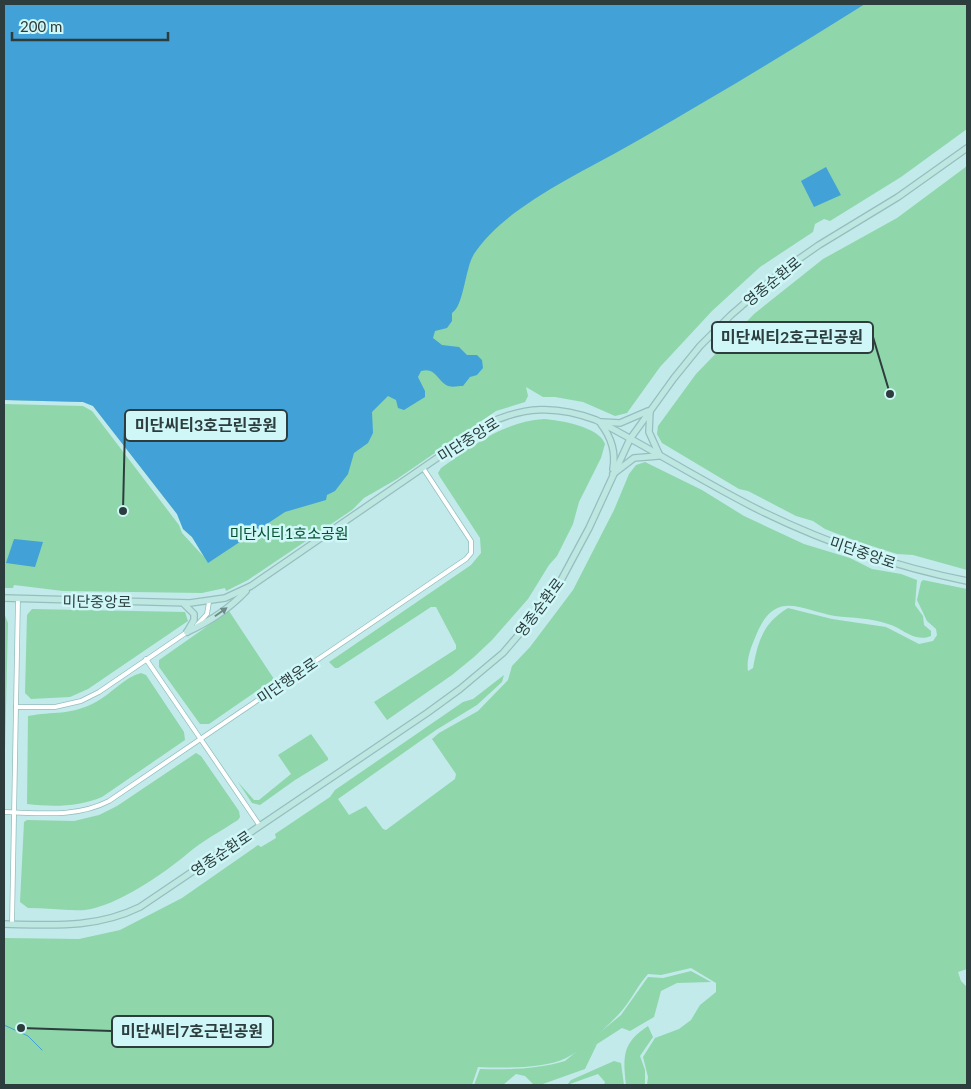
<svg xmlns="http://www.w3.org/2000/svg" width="971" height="1089" font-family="Lato,'Noto Sans KR',sans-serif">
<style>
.green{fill:#8fd6ab}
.water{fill:#42a1d7}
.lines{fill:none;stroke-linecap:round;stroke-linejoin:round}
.stream{stroke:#42a1d7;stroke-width:1}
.street-casing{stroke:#97bebe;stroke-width:5.5}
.secondary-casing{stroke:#97bebe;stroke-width:8}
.street{stroke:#fff;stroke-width:4}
.secondary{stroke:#bde7e0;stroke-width:5.5}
.oneway{fill:#6e8a86}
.labels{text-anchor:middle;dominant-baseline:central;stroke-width:5;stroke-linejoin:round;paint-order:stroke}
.street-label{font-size:15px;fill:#2d3d3d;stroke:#cff7f7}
.park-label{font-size:15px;fill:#045231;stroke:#cff7f7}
.leader{fill:none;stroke:#2d3d3d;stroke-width:2}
.callout-dot{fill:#2d3d3d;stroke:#cff7f7;stroke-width:2}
.callout{fill:#cff7f7;stroke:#2d3d3d;stroke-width:2}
.callout-label{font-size:16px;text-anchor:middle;font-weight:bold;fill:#2d3d3d}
</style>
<rect width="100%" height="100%" fill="#c2eaea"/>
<g class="green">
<path d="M 4,4 L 967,4 L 967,129 L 901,177 L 830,221 L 824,219 L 815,224 L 813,232 L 760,267 L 712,311 L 660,367 L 627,413 L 615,416 L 583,402 L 555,397 L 543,397 L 526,387 L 528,396 L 525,402 L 496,411 L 397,479 L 364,498 L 352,510 L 248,580 L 226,591 L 225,588 L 202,593 L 63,591 L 14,585 L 13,588 L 4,588 L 4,404 L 83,406 L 92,411 L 179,525 L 182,533 L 204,557 L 192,537 L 183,529 L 177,514 L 93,406 L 83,402 L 4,400 Z"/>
<path d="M 967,166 L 967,570 L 913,555 L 897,554 L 856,541 L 825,529 L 813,521 L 796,516 L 748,491 L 739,489 L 662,443 L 657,434 L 658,426 L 696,374 L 754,314 L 823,259 L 897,218 Z"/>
<path d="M 544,419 C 559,420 600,427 605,444 L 601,458 L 579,502 L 573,524 L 557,556 L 549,565 L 528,599 L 492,640 L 474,657 L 452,675 L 387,720 L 374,702 L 456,649 L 456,645 L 436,607 L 431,607 L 338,668 L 335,668 L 329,662 L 471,565 L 481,553 L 480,538 L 440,477 L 438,473 L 441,468 C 474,445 503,422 544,419 Z"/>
<path d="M 645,462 L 702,490 L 744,516 L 804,544 L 850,558 L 872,569 L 901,574 L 917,580 L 915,605 L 923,616 L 924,625 L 931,631 L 931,636 C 914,643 903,628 888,624 C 871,618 852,618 835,616 C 801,610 776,589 757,633 C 752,645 746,658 748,671 L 753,668 C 758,641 763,623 788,608 L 832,619 L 886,627 L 919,644 L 933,641 L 937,635 L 936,629 L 927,621 L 917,600 L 921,582 L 923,580 L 967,589 L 967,969 L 958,972 L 961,981 L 967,987 L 967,1085 L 647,1085 L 648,1077 L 643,1057 L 655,1038 L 679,1029 L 691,1020 L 700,1005 L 716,992 L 716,983 L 691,968 L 661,975 L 648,974 C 637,986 631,1001 619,1014 C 604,1029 585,1049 566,1058 C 545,1069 502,1068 478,1067 L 472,1085 L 4,1085 L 4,938 L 79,939 L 120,930 L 182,898 L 258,845 L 261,847 L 276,838 L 275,834 L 330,797 L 335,790 L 463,702 L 473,699 L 504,675 L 502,682 L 477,705 L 436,730 L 338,799 L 349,815 L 366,806 L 383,829 L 386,830 L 455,779 L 456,774 L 432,739 L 439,733 L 478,711 L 508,680 L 512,666 L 530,647 L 573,590 L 614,510 L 629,474 L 636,465 Z"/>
<path d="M 32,609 L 185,612 L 188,621 L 88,689 L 70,697 L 31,699 L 25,693 L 27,615 Z"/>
<path d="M 229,611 L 274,679 L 209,724 L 200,724 L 159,667 L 159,660 Z"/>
<path d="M 4,613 L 8,623 L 4,794 Z"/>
<path d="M 141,673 L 146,675 L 184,732 L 185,740 L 102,797 C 79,807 52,807 27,804 L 28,716 C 54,711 69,716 96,702 C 111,694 125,677 141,673 Z"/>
<path d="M 311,734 L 328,758 L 328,760 L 295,780 L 260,805 L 252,803 L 238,782 L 254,800 L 259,800 L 291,774 L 278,755 Z"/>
<path d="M 196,753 L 201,756 L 239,811 L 240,817 L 238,820 C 221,831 202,841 187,854 C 163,874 117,906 85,910 C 67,911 46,908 28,908 L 20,902 L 24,822 L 27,820 L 74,821 L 99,815 L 117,806 Z"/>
<path d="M 691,971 L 711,982 L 677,983 L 661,991 L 654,1017 L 630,1031 L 622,1028 L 597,1044 L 585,1069 L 540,1085 L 534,1085 L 525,1076 L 516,1074 L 503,1085 L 474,1085 L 480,1069 C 507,1070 539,1069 565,1061 L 621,1015 L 648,977 L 663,978 Z"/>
<path d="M 648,1026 L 653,1037 L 640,1056 L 645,1070 L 645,1085 L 626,1085 C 623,1056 622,1043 648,1026 Z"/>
<path d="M 614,1061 L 621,1063 L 624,1085 L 604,1085 L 605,1082 L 598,1074 L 567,1085 L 571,1080 Z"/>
</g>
<g class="water">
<path d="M 4,4 L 865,4 C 792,50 719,94 644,137 C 603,161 559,181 520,209 C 503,221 485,237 474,254 C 465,268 464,306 452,313 L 452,321 L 447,328 L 435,331 L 433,338 L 442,345 L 459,347 L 467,355 L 477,355 L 482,360 L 483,368 L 477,375 L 470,377 L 463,386 C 457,386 451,388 446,385 C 436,378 435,367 421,371 L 418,377 L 425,391 L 425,397 L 404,410 L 398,408 L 396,400 L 388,396 L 372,412 L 373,433 L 368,443 L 354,453 L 348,474 L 335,491 L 327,495 L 326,500 L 285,512 L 208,563 L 192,537 L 183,529 L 177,514 L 93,406 L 83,402 L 4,400 Z"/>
<path d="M 826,167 L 841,195 L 814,207 L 801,181 Z"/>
<path d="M 14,539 L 43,542 L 35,567 L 6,563 Z"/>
</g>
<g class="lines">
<path class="stream" d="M 4,1025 L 28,1036 L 42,1050"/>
<defs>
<g id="street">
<path d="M 197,625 L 207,614 L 209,602"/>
<path d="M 146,659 L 260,826"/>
<path d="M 16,707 L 55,707 L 81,701 L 99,692 L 187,632"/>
<path d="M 4,812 C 40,813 76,818 109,801 L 466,559 L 471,553 L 471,541 L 423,468"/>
<path d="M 12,924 L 18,598"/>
</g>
<g id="secondary">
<path d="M 650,411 L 649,432 L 659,454"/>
<path d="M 602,422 L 620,423 L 648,411"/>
<path d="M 601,424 C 611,437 616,452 613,469"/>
<path d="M 613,474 L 634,458 L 658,456"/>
<path d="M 4,598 L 190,603 L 225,598 L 251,586 L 485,425 C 523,406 557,405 596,420 C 652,449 706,484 763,512 C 827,543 897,567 967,581"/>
<path d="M 184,604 L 194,614 L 194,620 L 187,632"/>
<path d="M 187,632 C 209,622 229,609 246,591"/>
<path d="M 4,924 C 52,925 95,929 140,907 L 427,713 L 460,689 L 503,653 L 540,610 L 559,584 L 589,528 L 630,439 L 674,378 L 700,346 L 731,315 L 783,270 L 819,245 L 898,197 L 967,148"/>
</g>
</defs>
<use href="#street" class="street-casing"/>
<use href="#secondary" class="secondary-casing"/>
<use href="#street" class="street"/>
<use href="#secondary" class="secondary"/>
</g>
<defs><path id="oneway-solid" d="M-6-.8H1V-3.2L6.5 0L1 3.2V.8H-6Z" transform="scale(1.25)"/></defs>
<use class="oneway" href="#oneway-solid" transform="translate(221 612) rotate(-35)"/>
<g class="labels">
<g class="street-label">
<text transform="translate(772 281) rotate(-39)">영종순환로</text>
<text transform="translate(468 439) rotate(-32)">미단중앙로</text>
<text transform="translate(863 552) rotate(19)">미단중앙로</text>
<text transform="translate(97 601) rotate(1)">미단중앙로</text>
<text transform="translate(539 607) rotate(-53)">영종순환로</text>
<text transform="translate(287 680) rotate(-34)">미단행운로</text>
<text transform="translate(221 853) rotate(-34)">영종순환로</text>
</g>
<g class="park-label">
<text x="289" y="533">미단시티1호소공원</text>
</g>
</g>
<path class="leader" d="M890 394L873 337M123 511L125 426M21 1028L112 1031"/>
<g class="callout-dot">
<circle cx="890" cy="394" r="5"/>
<circle cx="123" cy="511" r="5"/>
<circle cx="21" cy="1028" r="5"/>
</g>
<g class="callout">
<rect x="712" y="322" width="161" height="31" rx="5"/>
<rect x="125" y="410" width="162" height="31" rx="5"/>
<rect x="112" y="1016" width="161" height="31" rx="5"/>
</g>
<g class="callout-label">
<text x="792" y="343">미단씨티2호근린공원</text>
<text x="206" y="431">미단씨티3호근린공원</text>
<text x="192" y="1037">미단씨티7호근린공원</text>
</g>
<rect width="971" height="1089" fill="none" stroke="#2d3d3d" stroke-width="10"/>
<path d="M12 32v8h156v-8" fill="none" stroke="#2d3d3d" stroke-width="2.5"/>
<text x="20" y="32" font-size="15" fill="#2d3d3d" stroke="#cff7f7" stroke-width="4" paint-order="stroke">200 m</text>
</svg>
